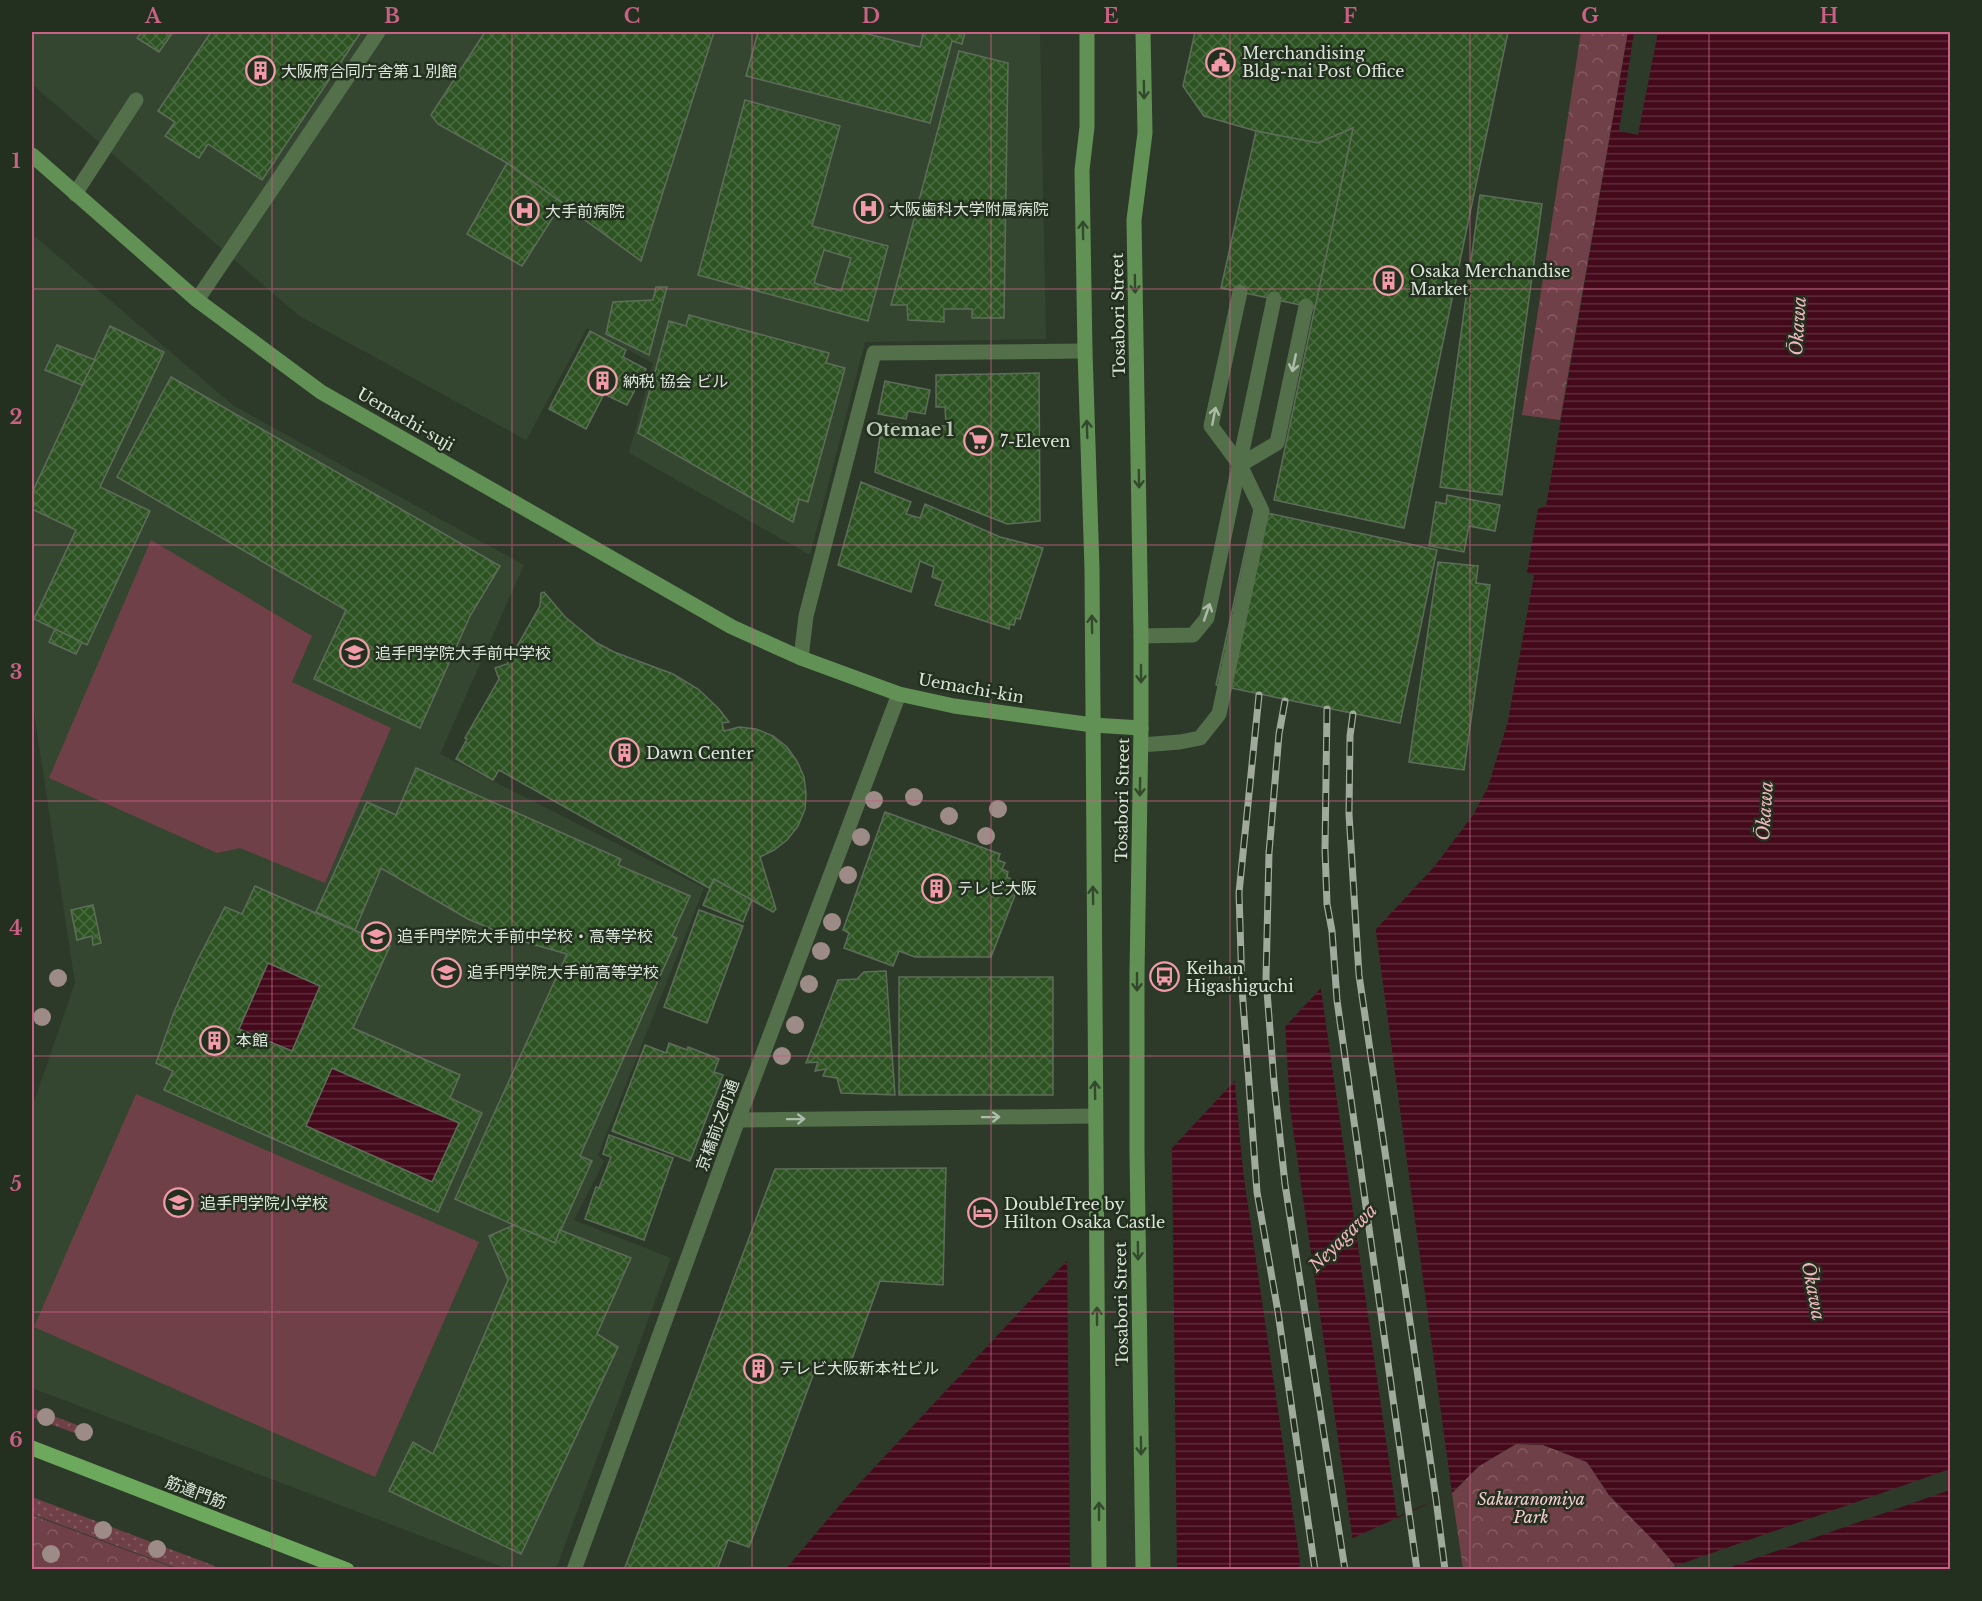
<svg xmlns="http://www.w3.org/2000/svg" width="1982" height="1601" font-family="'Libre Baskerville','Noto Sans JP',serif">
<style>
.built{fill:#354630}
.grass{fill:url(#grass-dots)}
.park{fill:url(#park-crowns)}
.pitch{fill:#704048}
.water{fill:url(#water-rules)}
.pier{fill:#2d3a29}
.building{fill:url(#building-cross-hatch);stroke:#5e6d5a;stroke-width:1.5;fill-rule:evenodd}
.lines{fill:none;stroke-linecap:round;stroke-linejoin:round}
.lane{stroke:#53704b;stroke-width:15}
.street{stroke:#53704b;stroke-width:15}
.secondary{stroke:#629155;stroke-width:15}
.primary{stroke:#6da95c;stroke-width:15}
.rail-casing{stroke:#9fa99c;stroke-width:7}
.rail{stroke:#23301f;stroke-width:4.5;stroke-dasharray:14;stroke-linecap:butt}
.tree{fill:#9c8b86}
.oneway{stroke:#33482c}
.oneway2{stroke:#acbca8}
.grid{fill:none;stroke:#cb6087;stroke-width:1.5;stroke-opacity:0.55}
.labels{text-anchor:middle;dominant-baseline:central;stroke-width:5;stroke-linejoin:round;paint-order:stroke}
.poi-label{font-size:16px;fill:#dce5da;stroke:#23301f;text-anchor:start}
.street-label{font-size:16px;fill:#dce5da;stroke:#23301f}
.park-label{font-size:16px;font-style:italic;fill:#f6cdd2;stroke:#23301f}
.water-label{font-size:18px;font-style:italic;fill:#f3b7bf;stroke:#23301f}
.neighbourhood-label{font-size:18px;font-weight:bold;fill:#b9c9b4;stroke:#23301f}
.neatline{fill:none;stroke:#cb6087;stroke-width:2}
.grid-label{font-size:20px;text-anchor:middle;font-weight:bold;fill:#cb6087}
</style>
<defs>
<pattern id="grass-dots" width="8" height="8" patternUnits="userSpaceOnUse" patternTransform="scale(1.5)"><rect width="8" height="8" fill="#704048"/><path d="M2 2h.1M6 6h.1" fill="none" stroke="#845b62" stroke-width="1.8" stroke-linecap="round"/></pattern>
<pattern id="park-crowns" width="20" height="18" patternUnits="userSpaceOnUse" patternTransform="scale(1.5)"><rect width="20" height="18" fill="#704048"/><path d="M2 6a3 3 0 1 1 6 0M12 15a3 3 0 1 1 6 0" fill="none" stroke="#845b62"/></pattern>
<pattern id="water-rules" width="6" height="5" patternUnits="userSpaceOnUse" patternTransform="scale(1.5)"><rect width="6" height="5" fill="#44091a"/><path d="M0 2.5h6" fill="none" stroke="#5e2d3b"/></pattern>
<pattern id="building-cross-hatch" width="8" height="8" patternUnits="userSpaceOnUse" patternTransform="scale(1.5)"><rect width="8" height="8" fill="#2d5322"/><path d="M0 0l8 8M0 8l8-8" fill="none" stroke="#4b6c42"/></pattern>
</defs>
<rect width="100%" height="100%" fill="#2d3a29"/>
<g class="built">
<path d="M 32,32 L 1040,32 L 1046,339 L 865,342 L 810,555 L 629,453 L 653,363 L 587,328 L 526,440 L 298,315 L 32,84 Z"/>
<path d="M 32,234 L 234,406 L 524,565 L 440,754 L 704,888 L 598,1155 L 604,1161 L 574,1220 L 671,1258 L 557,1566 L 546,1569 L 508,1569 L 32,1388 L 32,1108 L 75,983 L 32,699 Z"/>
</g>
<g class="grass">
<path d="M 32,1408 L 88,1429 L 85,1437 L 32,1417 Z"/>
<path d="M 32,1497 L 215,1566 L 214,1569 L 179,1569 L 32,1514 Z"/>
</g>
<g class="park">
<path d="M 1581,32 L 1628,32 L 1560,420 L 1522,415 Z"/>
<path d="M 1516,1444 L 1543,1445 L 1587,1462 L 1609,1495 L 1658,1545 L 1678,1569 L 1463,1569 L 1452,1493 L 1479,1466 Z"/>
<path d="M 32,1515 L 177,1569 L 32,1569 Z"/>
</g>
<g class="pitch">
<path d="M 151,540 L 312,636 L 292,682 L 391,728 L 325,883 L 240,848 L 217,853 L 49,778 Z"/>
<path d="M 136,1094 L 479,1242 L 375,1477 L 34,1327 Z"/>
</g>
<g class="water">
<path d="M 1628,32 L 1950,32 L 1950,1569 L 1678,1569 L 1658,1545 L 1609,1495 L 1587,1462 L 1543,1445 L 1516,1444 L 1479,1466 L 1452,1493 L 1318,1554 L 1295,1569 L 785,1570 L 844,1500 L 1434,867 L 1473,815 L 1488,787 L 1508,721 L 1534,575 L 1527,572 L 1538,509 L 1546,506 Z"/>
<path d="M 268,963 L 320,986 L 292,1051 L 239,1029 Z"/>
<path d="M 332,1068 L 459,1123 L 432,1182 L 306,1126 Z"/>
</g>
<g class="pier">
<path d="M 1634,32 L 1658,32 L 1638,135 L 1619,131 Z"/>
<path d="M 1375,924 L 1452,1493 L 1397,1517 L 1320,983 Z"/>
<path d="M 1285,1021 L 1290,1108 L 1353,1541 L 1319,1556 L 1301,1569 L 1243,1171 L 1234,1075 Z"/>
<path d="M 1172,1142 L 1177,1569 L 1070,1569 L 1067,1256 Z"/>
<path d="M 1950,1469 L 1950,1490 L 1725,1569 L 1674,1570 L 1672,1567 Z"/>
</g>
<g class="building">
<path d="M 142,32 L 173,32 L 159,52 L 137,38 Z"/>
<path d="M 211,32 L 361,32 L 262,180 L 208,144 L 199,158 L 165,136 L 175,122 L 158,111 Z"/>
<path d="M 485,32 L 714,32 L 641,261 L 507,163 L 438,124 L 431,115 Z"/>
<path d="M 758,32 L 860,32 L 920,47 L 923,34 L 914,32 L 965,32 L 962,44 L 952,41 L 930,123 L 746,76 Z"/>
<path d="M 1195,32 L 1508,32 L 1404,528 L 1274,500 L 1353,128 L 1318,143 L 1256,131 L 1204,116 L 1183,86 Z"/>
<path d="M 959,51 L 1008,63 L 1004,318 L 972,318 L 972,309 L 944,309 L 944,322 L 908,320 L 907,305 L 891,305 Z"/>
<path d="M 745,100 L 840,126 L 812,226 L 888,246 L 868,321 L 698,275 ZM 824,250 L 851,258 L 841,291 L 814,283 Z"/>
<path d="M 1353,128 L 1315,308 L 1221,288 L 1256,131 L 1318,143 Z"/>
<path d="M 507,163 L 562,203 L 522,266 L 467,234 Z"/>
<path d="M 1480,195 L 1542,204 L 1502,495 L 1440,487 Z"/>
<path d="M 656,287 L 667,287 L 649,355 L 606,334 L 613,302 L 653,300 Z"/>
<path d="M 689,315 L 829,353 L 826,363 L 845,368 L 808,502 L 799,499 L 793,522 L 638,433 L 669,321 L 686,326 Z"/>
<path d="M 110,326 L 164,352 L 100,487 L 150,511 L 87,645 L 34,619 L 76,530 L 32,509 L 32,493 Z"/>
<path d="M 590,331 L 626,350 L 623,357 L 646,369 L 627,405 L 604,394 L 586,429 L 549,409 Z"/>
<path d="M 57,345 L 95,360 L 82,385 L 45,370 Z"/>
<path d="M 1039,373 L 1040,521 L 1007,524 L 875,472 L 882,424 L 946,426 L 945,407 L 936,407 L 936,375 Z"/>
<path d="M 171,377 L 500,566 L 470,616 L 420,728 L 314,679 L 346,610 L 117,477 Z"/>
<path d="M 885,381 L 930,390 L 925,414 L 908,411 L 906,419 L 878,414 Z"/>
<path d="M 861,482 L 911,502 L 906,514 L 920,518 L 925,504 L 1000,537 L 1043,548 L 1020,619 L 1016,618 L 1014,625 L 1010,624 L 1009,629 L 935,605 L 943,581 L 932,577 L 934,567 L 920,561 L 911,592 L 838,565 Z"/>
<path d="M 1447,495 L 1500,505 L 1495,531 L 1469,526 L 1464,552 L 1429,546 L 1436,502 L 1446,504 Z"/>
<path d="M 1254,510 L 1437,550 L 1400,723 L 1216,685 Z"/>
<path d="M 1438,562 L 1478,566 L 1476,583 L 1490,585 L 1464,770 L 1409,762 Z"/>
<path d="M 544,592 L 565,617 L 597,643 L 614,652 L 673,674 L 698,689 L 718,708 L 729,722 L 722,723 L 724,731 L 739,727 L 756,729 L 773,736 L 787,747 L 797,761 L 804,777 L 806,794 L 805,809 L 798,826 L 787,840 L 774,850 L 760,857 L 776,909 L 773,912 L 714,879 L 709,888 L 499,770 L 493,780 L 456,759 L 467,739 L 465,738 L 499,679 L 495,668 L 507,664 L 540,606 L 541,593 Z"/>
<path d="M 55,629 L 82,642 L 76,654 L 49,642 Z"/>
<path d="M 416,768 L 621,859 L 618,865 L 690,896 L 672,936 L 677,938 L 580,1156 L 592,1161 L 555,1243 L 455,1199 L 567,954 L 518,940 L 468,919 L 381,868 L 355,930 L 316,912 L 367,802 L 396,815 Z"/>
<path d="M 885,812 L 1000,854 L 998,860 L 1005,863 L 1002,869 L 1008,872 L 1007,877 L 1013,880 L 1010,887 L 1017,890 L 991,957 L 915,957 L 899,951 L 893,966 L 844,948 L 849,933 L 843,930 Z"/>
<path d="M 714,879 L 752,900 L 743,922 L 703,905 Z"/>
<path d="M 255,886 L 390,946 L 353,1028 L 460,1075 L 450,1098 L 482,1113 L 438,1212 L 164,1090 L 173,1071 L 156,1063 L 174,1012 L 196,963 L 225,907 L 242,914 ZM 268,963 L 320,986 L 292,1051 L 239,1029 ZM 332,1068 L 459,1123 L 432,1182 L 306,1126 Z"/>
<path d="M 93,905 L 101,943 L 93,945 L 92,936 L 77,940 L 71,910 Z"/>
<path d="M 699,910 L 743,926 L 707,1023 L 664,1007 Z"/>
<path d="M 1170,963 L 1170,990 L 1161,991 L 1162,964 Z"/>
<path d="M 886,971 L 895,1095 L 841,1093 L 837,1078 L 823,1076 L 826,1069 L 815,1071 L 818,1062 L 806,1063 L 838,980 L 857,979 L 864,972 Z"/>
<rect x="899" y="977" width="154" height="118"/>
<path d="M 669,1043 L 687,1050 L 688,1047 L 719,1059 L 714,1072 L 723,1075 L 690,1161 L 612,1131 L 645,1045 L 666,1053 Z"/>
<path d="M 609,1135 L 673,1158 L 644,1240 L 585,1219 L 596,1187 L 599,1188 L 611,1157 L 603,1154 Z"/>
<path d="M 946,1168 L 943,1285 L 880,1281 L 847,1373 L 818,1362 L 749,1547 L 728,1540 L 717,1570 L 624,1570 L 775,1169 Z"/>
<path d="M 514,1225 L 555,1243 L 560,1230 L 631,1258 L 597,1334 L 618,1347 L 521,1554 L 389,1491 L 413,1442 L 433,1454 L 508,1280 L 489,1236 Z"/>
</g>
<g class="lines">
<g class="lane">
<path d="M 75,194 L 136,100"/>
<path d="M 197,300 L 378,32"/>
<path d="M 1240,465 L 1277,443 L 1306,306"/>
<path d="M 1141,636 L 1193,635 L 1207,618 L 1274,299"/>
<path d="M 1141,745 L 1180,742 L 1200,738 L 1219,714 L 1262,511 L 1240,465 L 1211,426 L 1240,292"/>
</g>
<g class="street">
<path d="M 801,658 L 806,616 L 874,353 L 1085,351"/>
<path d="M 738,1120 L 1095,1116"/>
<path d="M 574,1570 L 738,1120 L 899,694"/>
</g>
<g class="secondary">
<path d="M 1087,32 L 1087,127 L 1082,170 L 1085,351 L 1092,569 L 1099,1570"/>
<path d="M 32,155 L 197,300 L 321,392 L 732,627 L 801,658 L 899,694 L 954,706 L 1093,725 L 1141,728"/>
<path d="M 1143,1570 L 1137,1151 L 1137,974 L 1141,728 L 1141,636 L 1134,220 L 1145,133 L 1143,32"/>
</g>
<path class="primary" d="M 32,1448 L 347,1570"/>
<defs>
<g id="rail">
<path d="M 1259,695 L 1239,893 L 1242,988 L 1257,1192 L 1278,1312 L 1315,1570"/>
<path d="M 1285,701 L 1279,734 L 1269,853 L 1266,978 L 1274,1082 L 1285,1184 L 1345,1570"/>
<path d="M 1327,709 L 1325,849 L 1327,904 L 1332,931 L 1337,1000 L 1417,1570"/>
<path d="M 1353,714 L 1350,736 L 1349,814 L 1359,975 L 1436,1499 L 1445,1570"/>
</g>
</defs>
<use href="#rail" class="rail-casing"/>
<use href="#rail" class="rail"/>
</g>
<g class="tree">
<circle cx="914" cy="797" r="9"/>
<circle cx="874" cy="800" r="9"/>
<circle cx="998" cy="809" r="9"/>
<circle cx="949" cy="816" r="9"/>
<circle cx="986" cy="836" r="9"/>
<circle cx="861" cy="837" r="9"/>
<circle cx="848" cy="875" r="9"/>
<circle cx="832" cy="922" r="9"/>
<circle cx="821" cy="951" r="9"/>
<circle cx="58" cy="978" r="9"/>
<circle cx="809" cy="984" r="9"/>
<circle cx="42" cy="1017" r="9"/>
<circle cx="795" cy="1025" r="9"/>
<circle cx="782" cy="1056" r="9"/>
<circle cx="46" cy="1417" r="9"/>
<circle cx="84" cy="1432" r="9"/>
<circle cx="103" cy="1530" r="9"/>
<circle cx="157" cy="1549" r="9"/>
<circle cx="51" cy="1554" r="9"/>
</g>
<defs><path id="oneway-shaft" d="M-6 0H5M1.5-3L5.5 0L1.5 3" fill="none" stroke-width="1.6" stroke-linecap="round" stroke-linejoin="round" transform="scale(1.5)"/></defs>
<g class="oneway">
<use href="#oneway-shaft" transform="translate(1144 90) rotate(89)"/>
<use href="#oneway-shaft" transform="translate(1083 230) rotate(-91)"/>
<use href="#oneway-shaft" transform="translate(1135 284) rotate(89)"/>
<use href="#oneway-shaft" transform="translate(1087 429) rotate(-92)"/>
<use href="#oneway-shaft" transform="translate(1139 479) rotate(89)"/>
<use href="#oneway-shaft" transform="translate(1092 624) rotate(-91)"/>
<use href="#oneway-shaft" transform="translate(1141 674) rotate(90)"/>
<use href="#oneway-shaft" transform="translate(1140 787) rotate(91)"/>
<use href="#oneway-shaft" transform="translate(1093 895) rotate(-91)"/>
<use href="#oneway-shaft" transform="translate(1137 982) rotate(90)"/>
<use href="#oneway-shaft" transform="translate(1095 1090) rotate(-91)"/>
<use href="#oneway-shaft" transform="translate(1138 1251) rotate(89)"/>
<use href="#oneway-shaft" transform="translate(1097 1316) rotate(-90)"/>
<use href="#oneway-shaft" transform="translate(1141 1446) rotate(89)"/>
<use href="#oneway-shaft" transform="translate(1099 1511) rotate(-90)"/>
</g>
<g class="oneway2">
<use href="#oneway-shaft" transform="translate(1294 363) rotate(102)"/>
<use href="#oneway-shaft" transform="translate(1214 416) rotate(-79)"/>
<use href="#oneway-shaft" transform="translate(1207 612) rotate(-71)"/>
<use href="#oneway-shaft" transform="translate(991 1117) rotate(-1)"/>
<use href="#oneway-shaft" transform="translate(796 1119) rotate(-1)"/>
</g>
<path class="grid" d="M 272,32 L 272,1570M 512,32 L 512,1570M 752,32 L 752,1570M 991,32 L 991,1570M 1230,32 L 1230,1570M 1470,32 L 1470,1570M 1709,32 L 1709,1570M 32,289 L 1950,289M 32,545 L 1950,545M 32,801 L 1950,801M 32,1056 L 1950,1056M 32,1312 L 1950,1312"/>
<defs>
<symbol id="civic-ring" viewBox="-11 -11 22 22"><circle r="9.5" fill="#23301f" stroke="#f39aa8" stroke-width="1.5"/><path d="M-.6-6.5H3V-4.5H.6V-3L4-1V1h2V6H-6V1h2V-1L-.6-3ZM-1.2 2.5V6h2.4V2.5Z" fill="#f39aa8"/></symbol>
<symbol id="building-ring" viewBox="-11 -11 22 22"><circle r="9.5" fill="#23301f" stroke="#f39aa8" stroke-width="1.5"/><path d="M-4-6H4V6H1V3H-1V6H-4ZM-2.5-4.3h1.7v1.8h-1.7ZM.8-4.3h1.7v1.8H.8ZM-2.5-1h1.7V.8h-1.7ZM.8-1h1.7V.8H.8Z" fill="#f39aa8"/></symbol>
<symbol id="hospital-ring" viewBox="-11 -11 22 22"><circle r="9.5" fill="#23301f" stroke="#f39aa8" stroke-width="1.5"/><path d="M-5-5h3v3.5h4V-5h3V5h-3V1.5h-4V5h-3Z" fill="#f39aa8"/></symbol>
<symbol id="supermarket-ring" viewBox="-11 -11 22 22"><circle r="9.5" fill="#23301f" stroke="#f39aa8" stroke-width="1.5"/><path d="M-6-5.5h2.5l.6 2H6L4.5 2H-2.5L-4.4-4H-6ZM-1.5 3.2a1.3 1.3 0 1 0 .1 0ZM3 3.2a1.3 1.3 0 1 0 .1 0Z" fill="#f39aa8"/></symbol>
<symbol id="school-ring" viewBox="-11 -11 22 22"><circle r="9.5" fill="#23301f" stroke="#f39aa8" stroke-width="1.5"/><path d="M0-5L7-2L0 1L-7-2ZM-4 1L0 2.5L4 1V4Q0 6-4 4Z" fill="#f39aa8"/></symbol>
<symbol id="bus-ring" viewBox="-11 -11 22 22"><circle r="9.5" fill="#23301f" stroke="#f39aa8" stroke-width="1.5"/><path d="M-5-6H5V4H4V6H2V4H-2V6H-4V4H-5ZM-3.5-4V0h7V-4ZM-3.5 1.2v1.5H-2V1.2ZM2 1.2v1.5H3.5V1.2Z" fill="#f39aa8"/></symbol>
<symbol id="hotel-ring" viewBox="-11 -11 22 22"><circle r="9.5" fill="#23301f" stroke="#f39aa8" stroke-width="1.5"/><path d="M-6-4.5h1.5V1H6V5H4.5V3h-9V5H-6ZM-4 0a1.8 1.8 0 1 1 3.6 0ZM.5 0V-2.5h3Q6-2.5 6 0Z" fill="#f39aa8"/></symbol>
</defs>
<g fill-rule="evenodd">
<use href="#civic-ring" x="1204" y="46" width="33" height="33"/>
<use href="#building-ring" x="244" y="54" width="33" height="33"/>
<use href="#hospital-ring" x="852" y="192" width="33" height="33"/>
<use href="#hospital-ring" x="508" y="194" width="33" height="33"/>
<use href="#building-ring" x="1372" y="264" width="33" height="33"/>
<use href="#building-ring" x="586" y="364" width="33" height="33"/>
<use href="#supermarket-ring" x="962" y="424" width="33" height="33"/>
<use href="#school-ring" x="338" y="636" width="33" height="33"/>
<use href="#building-ring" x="608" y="736" width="33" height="33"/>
<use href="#building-ring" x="920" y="872" width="33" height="33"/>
<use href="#school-ring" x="360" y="920" width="33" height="33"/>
<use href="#school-ring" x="430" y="956" width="33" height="33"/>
<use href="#bus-ring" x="1148" y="960" width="33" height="33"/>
<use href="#building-ring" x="198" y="1024" width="33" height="33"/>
<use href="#school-ring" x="162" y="1186" width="33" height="33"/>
<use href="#hotel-ring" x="966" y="1196" width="33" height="33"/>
<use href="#building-ring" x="742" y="1352" width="33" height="33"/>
</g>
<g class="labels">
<g class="poi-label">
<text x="1242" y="53">Merchandising<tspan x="1242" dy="18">Bldg-nai Post Office</tspan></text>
<text x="281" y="71">大阪府合同庁舎第１別館</text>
<text x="889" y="209">大阪歯科大学附属病院</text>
<text x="545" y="211">大手前病院</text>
<text x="1410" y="271">Osaka Merchandise<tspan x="1410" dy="18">Market</tspan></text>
<text x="623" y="381">納税 協会 ビル</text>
<text x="1000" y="441">7-Eleven</text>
<text x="375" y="653">追手門学院大手前中学校</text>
<text x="646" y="753">Dawn Center</text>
<text x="957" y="888">テレビ大阪</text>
<text x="397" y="936">追手門学院大手前中学校・高等学校</text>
<text x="1186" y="968">Keihan<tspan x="1186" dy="18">Higashiguchi</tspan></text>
<text x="467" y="972">追手門学院大手前高等学校</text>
<text x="236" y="1040">本館</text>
<text x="200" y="1203">追手門学院小学校</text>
<text x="1004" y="1204">DoubleTree by<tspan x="1004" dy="18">Hilton Osaka Castle</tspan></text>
<text x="779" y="1368">テレビ大阪新本社ビル</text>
</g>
<g class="street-label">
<text transform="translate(1118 315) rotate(-91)">Tosabori Street</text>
<text transform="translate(406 419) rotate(30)">Uemachi-suji</text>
<text transform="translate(971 688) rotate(10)">Uemachi-kin</text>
<text transform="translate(1122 800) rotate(-89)">Tosabori Street</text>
<text transform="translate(717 1125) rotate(-70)">京橋前之町通</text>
<text transform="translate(1121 1304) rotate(-91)">Tosabori Street</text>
<text transform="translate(196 1492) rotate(21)">筋違門筋</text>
</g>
<g class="park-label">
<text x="1531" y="1499">Sakuranomiya<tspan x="1531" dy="18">Park</tspan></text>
</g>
<g class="water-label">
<text transform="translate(1798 326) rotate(-86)">Ōkawa</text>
<text transform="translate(1765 811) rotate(-86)">Ōkawa</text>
<text transform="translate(1343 1238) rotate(-45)">Neyagawa</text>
<text transform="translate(1813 1291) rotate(79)">Ōkawa</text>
</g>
<g class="neighbourhood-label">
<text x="910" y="430">Otemae 1</text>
</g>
</g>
<rect width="1982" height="1601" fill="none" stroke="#23301f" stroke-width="66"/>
<rect x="33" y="33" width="1916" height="1535" class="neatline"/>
<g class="grid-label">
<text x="153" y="23">A</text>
<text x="392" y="23">B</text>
<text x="632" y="23">C</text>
<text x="871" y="23">D</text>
<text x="1111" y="23">E</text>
<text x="1350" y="23">F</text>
<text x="1590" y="23">G</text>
<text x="1829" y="23">H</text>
<text x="16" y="168">1</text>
<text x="16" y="424">2</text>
<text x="16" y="679">3</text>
<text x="16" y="935">4</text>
<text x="16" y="1191">5</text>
<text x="16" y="1447">6</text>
</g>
</svg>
